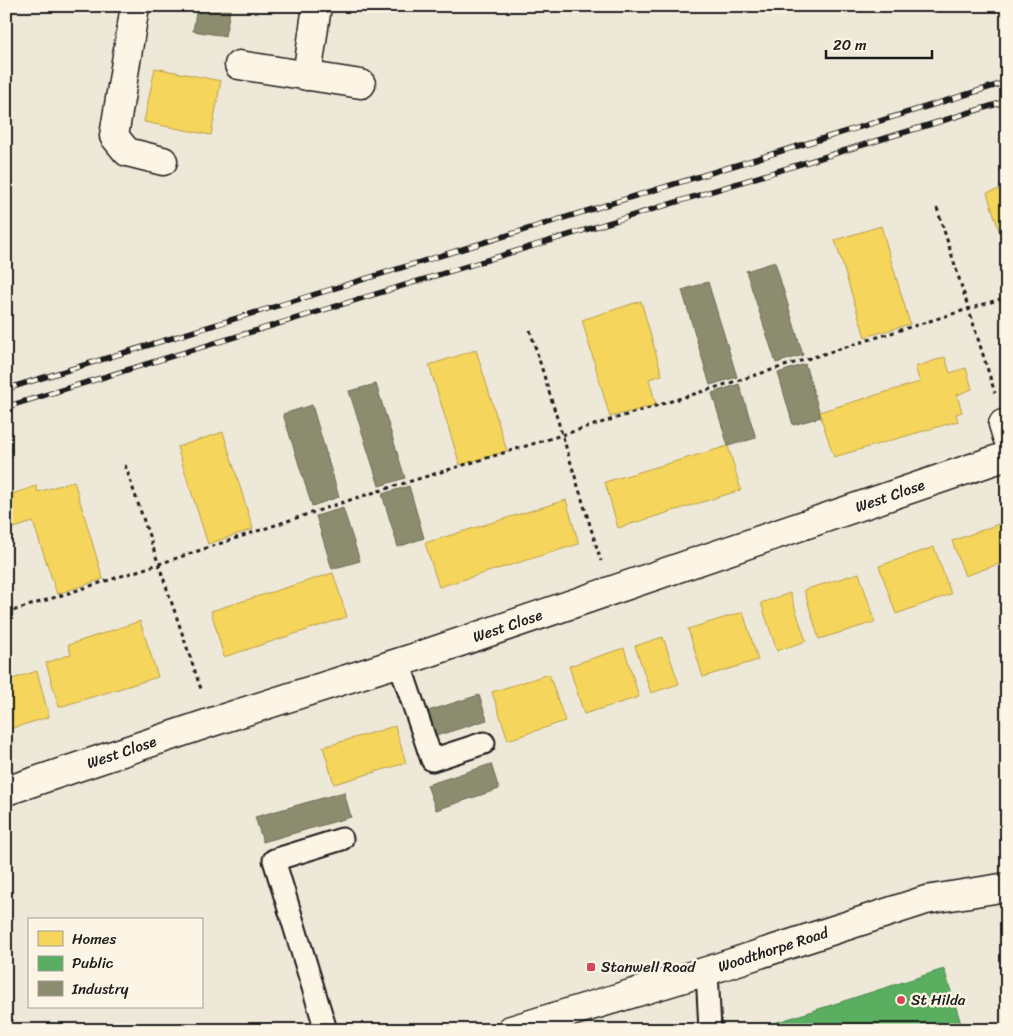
<svg xmlns="http://www.w3.org/2000/svg" width="1013" height="1036" font-family="Sriracha,sans-serif">
<style>
.homes{fill:#f6d55c;stroke:#b59e49}
.public{fill:#5aae61;stroke:#47824c}
.industry{fill:#8c8c6e;stroke:#6a6a55}
.lines{fill:none;stroke-linecap:round;stroke-linejoin:round}
.lane-casing{stroke:#1c1c1c;stroke-width:25}
.street-casing{stroke:#1c1c1c;stroke-width:31}
.secondary-casing{stroke:#1c1c1c;stroke-width:31}
.path{stroke:#1c1c1c;stroke-width:3;stroke-dasharray:4 4;stroke-linecap:butt}
.lane{stroke:#fcf5e5;stroke-width:21}
.street{stroke:#fcf5e5;stroke-width:28}
.secondary{stroke:#fcf5e5;stroke-width:28}
.rail-casing{stroke:#1c1c1c;stroke-width:5.5}
.rail{stroke:#fcf5e5;stroke-width:4;stroke-dasharray:11;stroke-linecap:butt}
.poi-dot{fill:#d1495b;stroke:#fcf5e5;stroke-width:2}
.labels{text-anchor:middle;dominant-baseline:central;stroke-width:5;stroke-linejoin:round;paint-order:stroke}
.street-label{font-size:15px;fill:#1c1c1c;stroke:#fcf5e5}
.poi-label{font-size:15px;fill:#1c1c1c;stroke:#fcf5e5;text-anchor:start}
</style>
<rect width="100%" height="100%" fill="#eee8d9"/>
<filter id="ink" filterUnits="userSpaceOnUse"><feTurbulence type="fractalNoise" baseFrequency=".02" numOctaves="2"/><feDisplacementMap in="SourceGraphic" scale="10" xChannelSelector="R" yChannelSelector="G"/><feConvolveMatrix kernelMatrix="1 2 1 2 8 2 1 2 1" color-interpolation-filters="sRGB"/></filter>
<g filter="url(#ink)">
<g class="homes">
<path d="M 155,68 L 221,81 L 211,135 L 144,122 Z"/>
<path d="M 1007,187 L 1007,255 L 987,193 Z"/>
<path d="M 881,226 L 910,324 L 865,337 L 835,240 Z"/>
<path d="M 641,301 L 662,375 L 649,379 L 656,405 L 610,417 L 582,320 Z"/>
<path d="M 476,350 L 507,451 L 460,465 L 429,365 Z"/>
<path d="M 945,357 L 950,373 L 966,368 L 972,389 L 957,395 L 962,412 L 956,414 L 958,421 L 834,457 L 819,412 L 920,382 L 915,367 Z"/>
<path d="M 223,432 L 253,529 L 208,544 L 177,447 Z"/>
<path d="M 728,446 L 741,490 L 618,528 L 605,482 Z"/>
<path d="M 74,481 L 103,579 L 57,594 L 33,522 L 8,530 L 6,525 L 6,496 L 36,486 L 38,492 Z"/>
<path d="M 566,500 L 579,544 L 439,587 L 425,543 Z"/>
<path d="M 1007,521 L 1007,561 L 965,576 L 952,541 Z"/>
<path d="M 934,547 L 951,594 L 896,614 L 879,566 Z"/>
<path d="M 333,573 L 347,617 L 224,657 L 211,611 Z"/>
<path d="M 859,573 L 875,622 L 819,639 L 804,590 Z"/>
<path d="M 790,593 L 806,641 L 777,651 L 761,603 Z"/>
<path d="M 743,612 L 758,660 L 703,677 L 688,629 Z"/>
<path d="M 140,621 L 158,677 L 59,707 L 46,663 L 71,654 L 68,645 Z"/>
<path d="M 663,637 L 679,684 L 651,693 L 635,646 Z"/>
<path d="M 624,648 L 639,697 L 584,714 L 569,666 Z"/>
<path d="M 37,671 L 49,717 L 6,730 L 6,681 Z"/>
<path d="M 549,674 L 565,721 L 508,740 L 492,692 Z"/>
<path d="M 395,726 L 406,763 L 334,784 L 323,747 Z"/>
</g>
<path class="public" d="M 944,969 L 963,1030 L 753,1030 Z"/>
<g class="industry">
<path d="M 197,6 L 231,6 L 225,36 L 193,31 Z"/>
<path d="M 775,262 L 803,355 L 776,363 L 746,271 Z"/>
<path d="M 708,282 L 737,377 L 710,385 L 682,290 Z"/>
<path d="M 805,364 L 821,417 L 793,425 L 778,373 Z"/>
<path d="M 376,384 L 405,478 L 379,486 L 349,391 Z"/>
<path d="M 739,384 L 756,438 L 728,446 L 712,393 Z"/>
<path d="M 312,405 L 339,497 L 312,506 L 283,414 Z"/>
<path d="M 409,486 L 424,538 L 398,547 L 382,494 Z"/>
<path d="M 343,508 L 360,561 L 332,569 L 316,516 Z"/>
<path d="M 479,695 L 487,720 L 436,736 L 428,711 Z"/>
<path d="M 491,764 L 499,789 L 436,810 L 427,785 Z"/>
<path d="M 344,792 L 351,817 L 263,842 L 255,817 Z"/>
</g>
<g class="lines">
<defs>
<g id="lane">
<path d="M 399,662 L 432,760 L 484,743"/>
<path d="M 707,971 L 710,1030"/>
<path d="M 326,1030 L 274,860 L 342,839"/>
</g>
<g id="street">
<path d="M 135,6 L 114,136 L 127,152 L 163,161"/>
<path d="M 239,65 L 361,84"/>
<path d="M 307,76 L 317,6"/>
<path d="M 1003,424 L 1007,437"/>
<path id="s1" d="M 6,791 L 212,722 L 419,656 L 1007,456"/>
</g>
<g id="secondary">
<path id="s2" d="M 511,1030 L 707,971 L 926,900 L 1007,887"/>
</g>
</defs>
<use href="#lane" class="lane-casing"/>
<use href="#street" class="street-casing"/>
<use href="#secondary" class="secondary-casing"/>
<g class="path">
<path d="M 937,208 L 995,393"/>
<path d="M 530,330 L 601,561"/>
<path d="M 125,465 L 202,692"/>
<path d="M 6,613 L 159,564 L 359,497 L 562,435 L 1007,297"/>
</g>
<use href="#lane" class="lane"/>
<use href="#street" class="street"/>
<use href="#secondary" class="secondary"/>
<defs>
<g id="rail">
<path d="M 6,389 L 1007,82"/>
<path d="M 6,407 L 1007,101"/>
</g>
</defs>
<use href="#rail" class="rail-casing"/>
<use href="#rail" class="rail"/>
</g>
</g>
<g class="poi-dot">
<rect x="586" y="962" width="10" height="10" rx="2.5"/>
<circle cx="901" cy="1000" r="5"/>
</g>
<g class="labels">
<g class="street-label">
<text stroke="none"><textPath href="#s1" startOffset="932">West Close</textPath></text>
<text stroke="none"><textPath href="#s1" startOffset="528">West Close</textPath></text>
<text stroke="none"><textPath href="#s1" startOffset="122">West Close</textPath></text>
<text stroke="none"><textPath href="#s2" startOffset="274">Woodthorpe Road</textPath></text>
</g>
<g class="poi-label">
<text x="601" y="967">Stanwell Road</text>
<text x="911" y="1000">St Hilda</text>
</g>
</g>
<rect width="1013" height="1036" fill="none" stroke="#fcf5e5" stroke-width="25"/>
<rect x="12" y="12" width="988" height="1011" fill="none" stroke="#1c1c1c" stroke-width="2" filter="url(#ink)"/>
<rect x="28" y="918" width="175" height="90" fill="#fcf5e5" stroke="#a29e95"/>
<rect x="38" y="931" width="25" height="15" fill="#f6d55c" stroke="#a29e95"/>
<text x="72" y="944" font-size="15" fill="#1c1c1c">Homes</text>
<rect x="38" y="956" width="25" height="15" fill="#5aae61" stroke="#a29e95"/>
<text x="72" y="968" font-size="15" fill="#1c1c1c">Public</text>
<rect x="38" y="981" width="25" height="15" fill="#8c8c6e" stroke="#a29e95"/>
<text x="72" y="994" font-size="15" fill="#1c1c1c">Industry</text>
<path d="M826 50v8h106v-8" fill="none" stroke="#1c1c1c" stroke-width="2.5"/>
<text x="833" y="50" font-size="15" fill="#1c1c1c" stroke="#fcf5e5" stroke-width="4" paint-order="stroke">20 m</text>
</svg>
